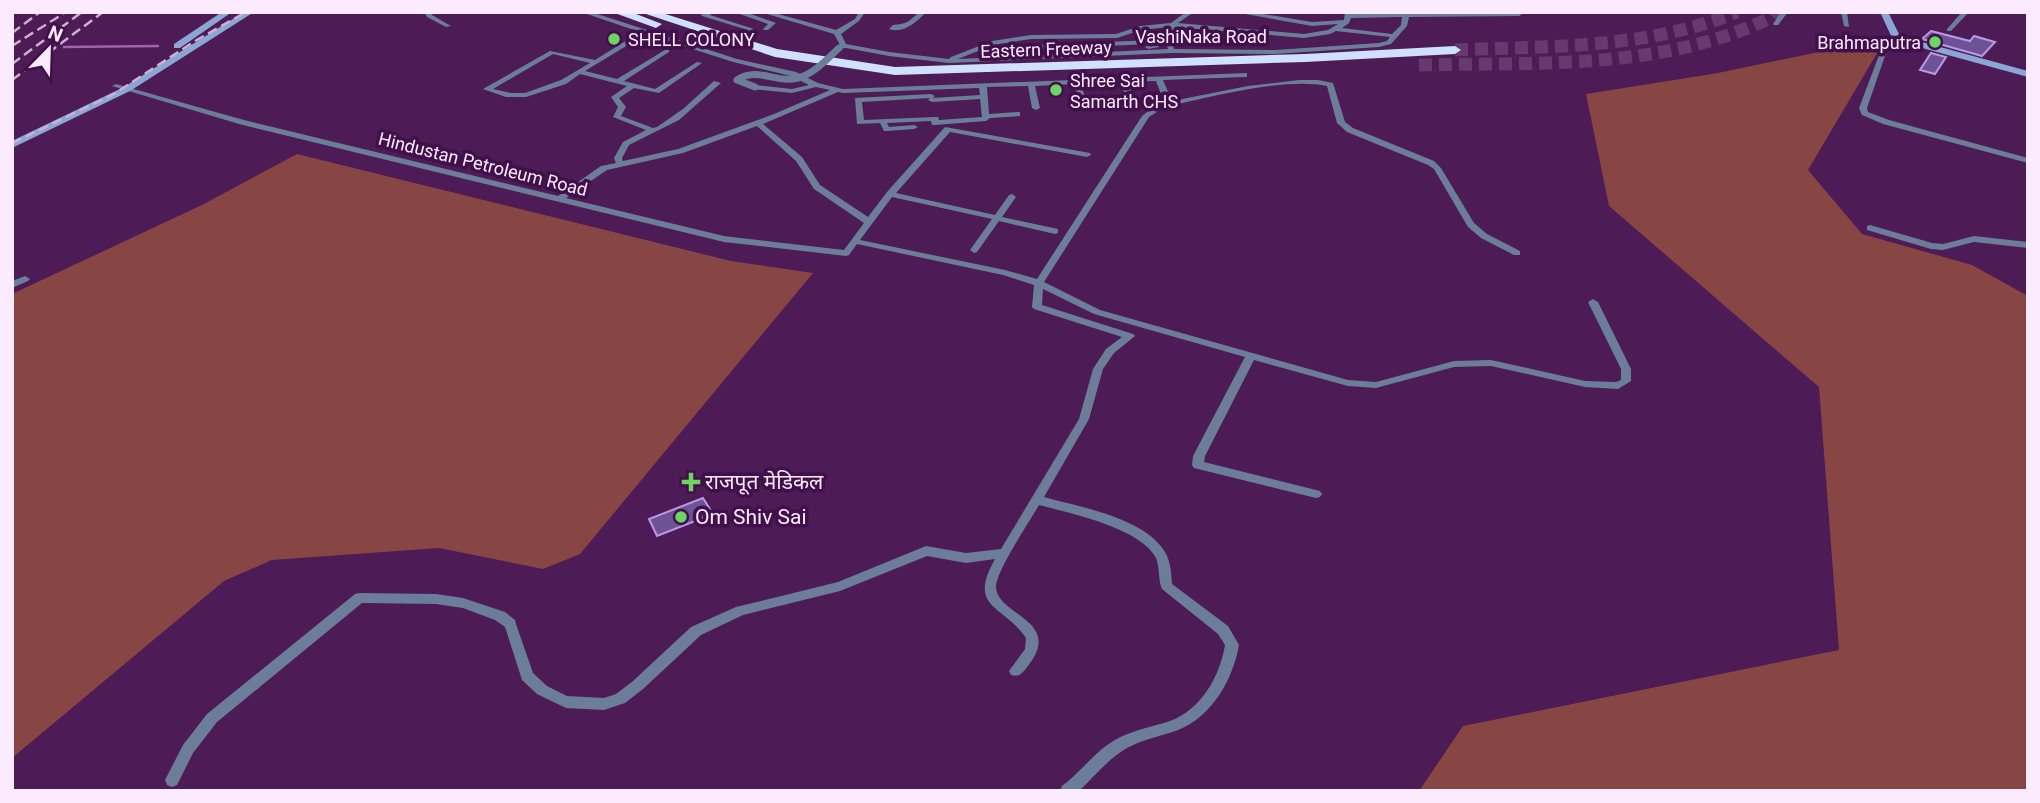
<svg xmlns="http://www.w3.org/2000/svg" width="2040" height="803" font-family="Roboto,'Noto Sans Devanagari',sans-serif">
<style>
.green{fill:#874544}
.lines{fill:none;stroke-linecap:round;stroke-linejoin:round}
.stream{stroke:#a462ae;stroke-width:2.5}
.building{fill:#6e5296;stroke:#b79ae5;stroke-width:2}
.highway-tunnel{stroke:#673a6e;stroke-width:13;stroke-dasharray:13 7;stroke-linecap:butt}
.street{fill:#6c7d9a;fill-rule:evenodd}
.secondary{fill:#8ba5d4;fill-rule:evenodd}
.highway{fill:#d0e1fe;fill-rule:evenodd}
.rail{stroke:#cdb2d0;stroke-width:2.5;stroke-dasharray:10 5;stroke-linecap:butt}
.street-bridge{stroke:#6c7d9a;stroke-width:7}
.poi-dot{fill:#6dd362;stroke:#410f49;stroke-width:2.5}
.labels{text-anchor:middle;dominant-baseline:central;stroke-width:7;stroke-linejoin:round;paint-order:stroke}
.far-street-label{font-size:18px;fill:#fceafe;stroke:#410f49}
.far-poi-label{font-size:18px;fill:#fceafe;stroke:#410f49;text-anchor:start}
.poi-label{font-size:21px;fill:#fceafe;stroke:#410f49;text-anchor:start}
</style>
<rect width="100%" height="100%" fill="#4d1b55"/>
<g class="green">
<path d="M 1886,38 L 1808,170 L 1862,234 L 1972,265 L 2028,296 L 2028,791 L 1419,791 L 1463,726 L 1839,650 L 1819,387 L 1609,206 L 1586,94 L 1718,73 Z"/>
<path d="M 297,154 L 731,261 L 813,273 L 580,554 L 543,569 L 439,548 L 272,560 L 224,581 L 12,758 L 12,294 L 204,204 Z"/>
</g>
<g class="lines">
<path class="stream" d="M 64,47 L 158,46"/>
</g>
<g class="building">
<path d="M 1931,31 L 1970,41 L 1974,36 L 1995,42 L 1982,56 L 1922,39 Z"/>
<path d="M 1931,53 L 1946,57 L 1935,74 L 1920,70 Z"/>
<path d="M 703,498 L 713,514 L 657,536 L 649,519 Z"/>
</g>
<g class="lines">
<g class="highway-tunnel">
<path d="M 1455,50 C 1551,46 1647,49 1737,12"/>
<path d="M 1419,65 C 1538,62 1662,71 1772,17 L 1776,12"/>
</g>
<g class="street">
<path d="M 424,12 L 430,12 L 432,15 L 451,26 L 446,27 L 427,17 Z"/>
<path d="M 581,12 L 591,12 L 737,59 L 796,72 L 818,83 L 843,89 L 1247,73 L 1247,77 L 1244,77 L 1163,80 L 1169,94 L 1165,96 L 1161,94 L 1156,81 L 1128,82 L 1135,103 L 1131,105 L 1127,103 L 1121,82 L 1081,84 L 1088,108 L 1084,110 L 1080,108 L 1074,84 L 1035,86 L 1040,108 L 1036,110 L 1032,108 L 1028,86 L 987,87 L 989,114 L 1017,112 L 1020,112 L 1020,116 L 990,118 L 986,121 L 935,125 L 932,125 L 931,121 L 887,123 L 889,127 L 914,125 L 918,127 L 914,129 L 887,131 L 884,131 L 880,123 L 857,124 L 855,98 L 931,94 L 935,96 L 933,98 L 980,95 L 979,88 L 843,93 L 838,92 L 763,124 L 802,157 L 820,185 L 868,217 L 887,192 L 945,127 L 1090,153 L 1091,155 L 1087,157 L 950,132 L 896,193 L 995,215 L 1009,195 L 1012,194 L 1016,197 L 1002,217 L 1058,229 L 1058,233 L 1055,234 L 999,221 L 977,252 L 974,253 L 970,250 L 992,219 L 892,197 L 860,240 L 1005,270 L 1037,279 L 1142,116 L 1157,104 L 1248,86 L 1299,80 L 1318,80 L 1333,83 L 1345,122 L 1353,128 L 1434,161 L 1441,168 L 1474,223 L 1487,234 L 1520,251 L 1520,255 L 1514,255 L 1481,238 L 1468,227 L 1434,169 L 1428,165 L 1347,132 L 1337,123 L 1327,86 C 1289,77 1213,96 1174,105 L 1163,108 L 1149,117 L 1044,282 L 1100,310 L 1348,380 L 1376,382 L 1454,361 L 1491,360 L 1585,381 L 1616,382 L 1621,380 L 1621,369 L 1588,302 L 1593,299 L 1598,302 L 1631,369 L 1631,381 L 1618,389 L 1585,387 L 1491,366 L 1454,367 L 1376,388 L 1348,386 L 1254,360 L 1205,456 L 1204,462 L 1320,491 L 1322,494 L 1320,497 L 1316,498 L 1198,469 L 1194,468 L 1192,465 L 1193,456 L 1245,357 L 1094,314 L 1043,289 L 1042,305 L 1133,334 L 1135,336 L 1114,353 L 1103,369 L 1089,419 L 1044,497 C 1080,507 1145,518 1165,552 C 1171,562 1171,573 1172,584 L 1228,626 L 1239,645 C 1233,679 1212,717 1178,730 C 1162,736 1143,739 1127,748 C 1108,759 1095,776 1079,791 L 1060,791 L 1062,786 C 1081,772 1094,752 1115,740 C 1132,730 1152,727 1170,721 C 1201,710 1220,676 1225,645 L 1218,634 L 1162,589 C 1158,580 1160,568 1156,558 C 1141,528 1069,513 1039,505 C 1030,521 996,571 996,587 C 997,616 1064,620 1028,666 C 1023,672 1020,678 1011,675 L 1009,671 L 1025,649 L 1026,638 C 1003,604 967,609 995,559 L 966,563 L 927,556 L 840,591 L 743,615 L 701,635 L 643,689 L 625,703 L 604,710 L 566,708 L 537,694 L 522,680 L 505,627 L 495,620 L 463,608 L 436,604 L 362,603 L 217,722 L 193,753 L 177,785 L 172,787 L 167,785 L 165,780 L 183,745 L 207,714 L 355,594 L 359,593 L 436,594 L 463,598 L 505,612 L 515,620 L 516,624 L 533,673 L 547,686 L 567,696 L 604,698 L 616,694 L 633,681 L 691,627 L 736,607 L 838,582 L 926,546 L 966,553 L 1001,549 L 1079,419 L 1093,369 L 1106,349 L 1122,337 L 1034,309 L 1032,307 L 1034,285 L 1003,275 L 857,244 L 849,255 L 846,256 L 724,242 L 239,124 L 112,86 L 116,84 L 244,120 L 558,196 L 601,166 L 616,163 L 614,158 L 623,142 L 646,130 L 613,117 L 618,107 L 611,97 L 627,86 L 580,74 L 566,84 L 526,97 L 506,97 L 483,89 L 550,51 L 595,60 L 640,32 ZM 646,34 L 733,62 L 791,76 L 809,85 L 792,89 L 755,85 L 751,87 L 752,89 L 792,93 L 816,87 L 830,90 L 774,114 L 678,149 L 623,161 L 622,158 L 629,145 L 679,120 L 721,83 L 714,81 L 683,109 L 657,127 L 653,128 L 621,116 L 626,107 L 619,98 L 634,88 L 659,93 L 702,63 L 697,62 L 655,89 L 624,81 L 669,52 L 669,50 L 665,50 L 617,79 L 585,71 ZM 553,54 L 590,63 L 561,80 L 525,93 L 511,93 L 493,89 ZM 930,98 L 928,100 L 932,102 L 980,99 L 982,117 L 939,120 L 938,117 L 935,117 L 864,120 L 862,102 ZM 757,126 L 796,161 L 814,189 L 864,223 L 844,250 L 724,236 L 566,198 L 607,170 L 683,153 Z"/>
<path d="M 704,12 L 713,12 L 710,15 L 754,29 L 751,31 L 702,16 L 701,15 Z"/>
<path d="M 734,12 L 745,12 L 776,23 L 768,30 L 764,30 L 763,29 L 768,24 Z"/>
<path d="M 760,12 L 771,12 L 836,30 L 855,19 L 859,12 L 865,12 L 859,21 L 841,34 L 846,44 L 889,52 L 949,59 L 951,57 L 992,41 L 1031,35 L 1116,34 L 1140,26 L 1171,23 L 1186,12 L 1194,12 L 1178,23 L 1304,34 L 1328,30 L 1338,24 L 1312,26 L 1234,12 L 1251,12 L 1312,22 L 1344,20 L 1345,12 L 1351,12 L 1351,14 L 1520,12 L 1522,14 L 1519,16 L 1409,17 L 1407,26 L 1391,44 L 1379,47 L 1275,54 L 1172,53 L 949,63 L 889,56 L 846,48 L 837,49 L 837,47 L 840,45 L 834,34 ZM 1402,17 L 1401,25 L 1392,34 L 1342,28 L 1349,23 L 1351,18 ZM 1168,27 L 1164,38 L 1168,49 L 958,59 L 993,45 L 1031,39 L 1117,38 L 1141,30 ZM 1175,27 L 1304,38 L 1330,34 L 1336,31 L 1390,37 L 1387,41 L 1379,43 L 1275,50 L 1174,49 L 1171,38 Z"/>
<path d="M 919,12 L 926,12 C 916,23 903,34 889,29 L 893,25 C 906,24 909,22 919,12 Z"/>
<path d="M 1781,12 L 1788,12 L 1778,25 L 1774,25 L 1773,24 Z"/>
<path d="M 1841,12 L 1847,12 L 1849,27 L 1844,26 Z"/>
<path d="M 1962,12 L 1969,12 L 1951,31 L 1947,31 L 1947,29 Z"/>
<path d="M 1901,38 L 1904,40 L 1903,41 L 1890,46 L 1887,50 L 1867,108 L 1868,112 L 1889,120 L 2028,158 L 2028,163 L 1883,124 L 1862,115 L 1859,108 L 1881,50 L 1886,44 Z"/>
<path d="M 1154,40 L 1159,45 L 1159,47 L 1148,49 L 1145,47 L 1152,44 L 989,51 L 986,49 L 989,47 Z"/>
<path d="M 1870,225 L 1932,243 L 1943,244 L 1974,236 L 2028,242 L 2028,248 L 1974,242 L 1943,250 L 1931,249 L 1867,230 L 1867,226 Z"/>
<path d="M 25,276 L 30,279 L 28,281 L 12,288 L 12,281 Z"/>
</g>
<g class="secondary">
<path d="M 222,12 L 232,12 L 180,48 L 174,48 L 174,44 Z"/>
<path d="M 244,12 L 254,12 L 130,91 L 12,148 L 12,141 L 124,87 Z"/>
<path d="M 1880,12 L 1888,12 L 1900,36 L 2028,71 L 2028,77 L 1893,40 Z"/>
</g>
<g class="highway">
<path d="M 612,12 L 631,12 L 662,24 L 656,28 Z"/>
<path d="M 640,12 L 659,12 L 777,49 L 895,67 L 1305,54 L 1455,46 L 1461,50 L 1455,54 L 1305,62 L 895,75 L 775,57 Z"/>
</g>
<g class="rail">
<path d="M 12,33 L 40,12"/>
<path d="M 12,46 L 66,12"/>
<path d="M 12,64 L 82,12"/>
<path d="M 12,80 L 103,12"/>
<path d="M 12,143 L 114,94 L 195,41 L 246,12"/>
</g>
<path class="street-bridge" d="M 755,87 L 737,80 C 758,66 776,84 798,78 C 814,74 827,59 839,48"/>
</g>
<g class="poi-dot">
<circle cx="614" cy="39" r="7"/>
<circle cx="1935" cy="42" r="7"/>
<circle cx="1056" cy="90" r="7"/>
<path d="M687.5 471.5h7v7h7v7h-7v7h-7v-7h-7v-7h7z"/>
<circle cx="681" cy="517" r="7"/>
</g>
<g class="labels">
<g class="far-street-label">
<text x="1201" y="36">VashiNaka Road</text>
<text transform="translate(1046 49) rotate(-2)">Eastern Freeway</text>
<text transform="translate(483 164) rotate(14)">Hindustan Petroleum Road</text>
</g>
<g class="far-poi-label">
<text x="628" y="39">SHELL COLONY</text>
<text x="1921" y="42" text-anchor="end">Brahmaputra</text>
<text x="1070" y="80">Shree Sai<tspan x="1070" dy="21">Samarth CHS</tspan></text>
</g>
<g class="poi-label">
<text x="705" y="482">राजपूत मेडिकल</text>
<text x="695" y="517">Om Shiv Sai</text>
</g>
</g>
<rect width="2040" height="803" fill="none" stroke="#fceafe" stroke-width="28"/>
<g transform="translate(49 49) rotate(23)" stroke="#410f49" stroke-width="5" paint-order="stroke">
<path d="M0-5L12 26L0 18L-12 26Z" fill="#fceafe"/>
<text y="-10" font-size="19" font-weight="bold" text-anchor="middle" fill="#fceafe">N</text>
</g>
</svg>
